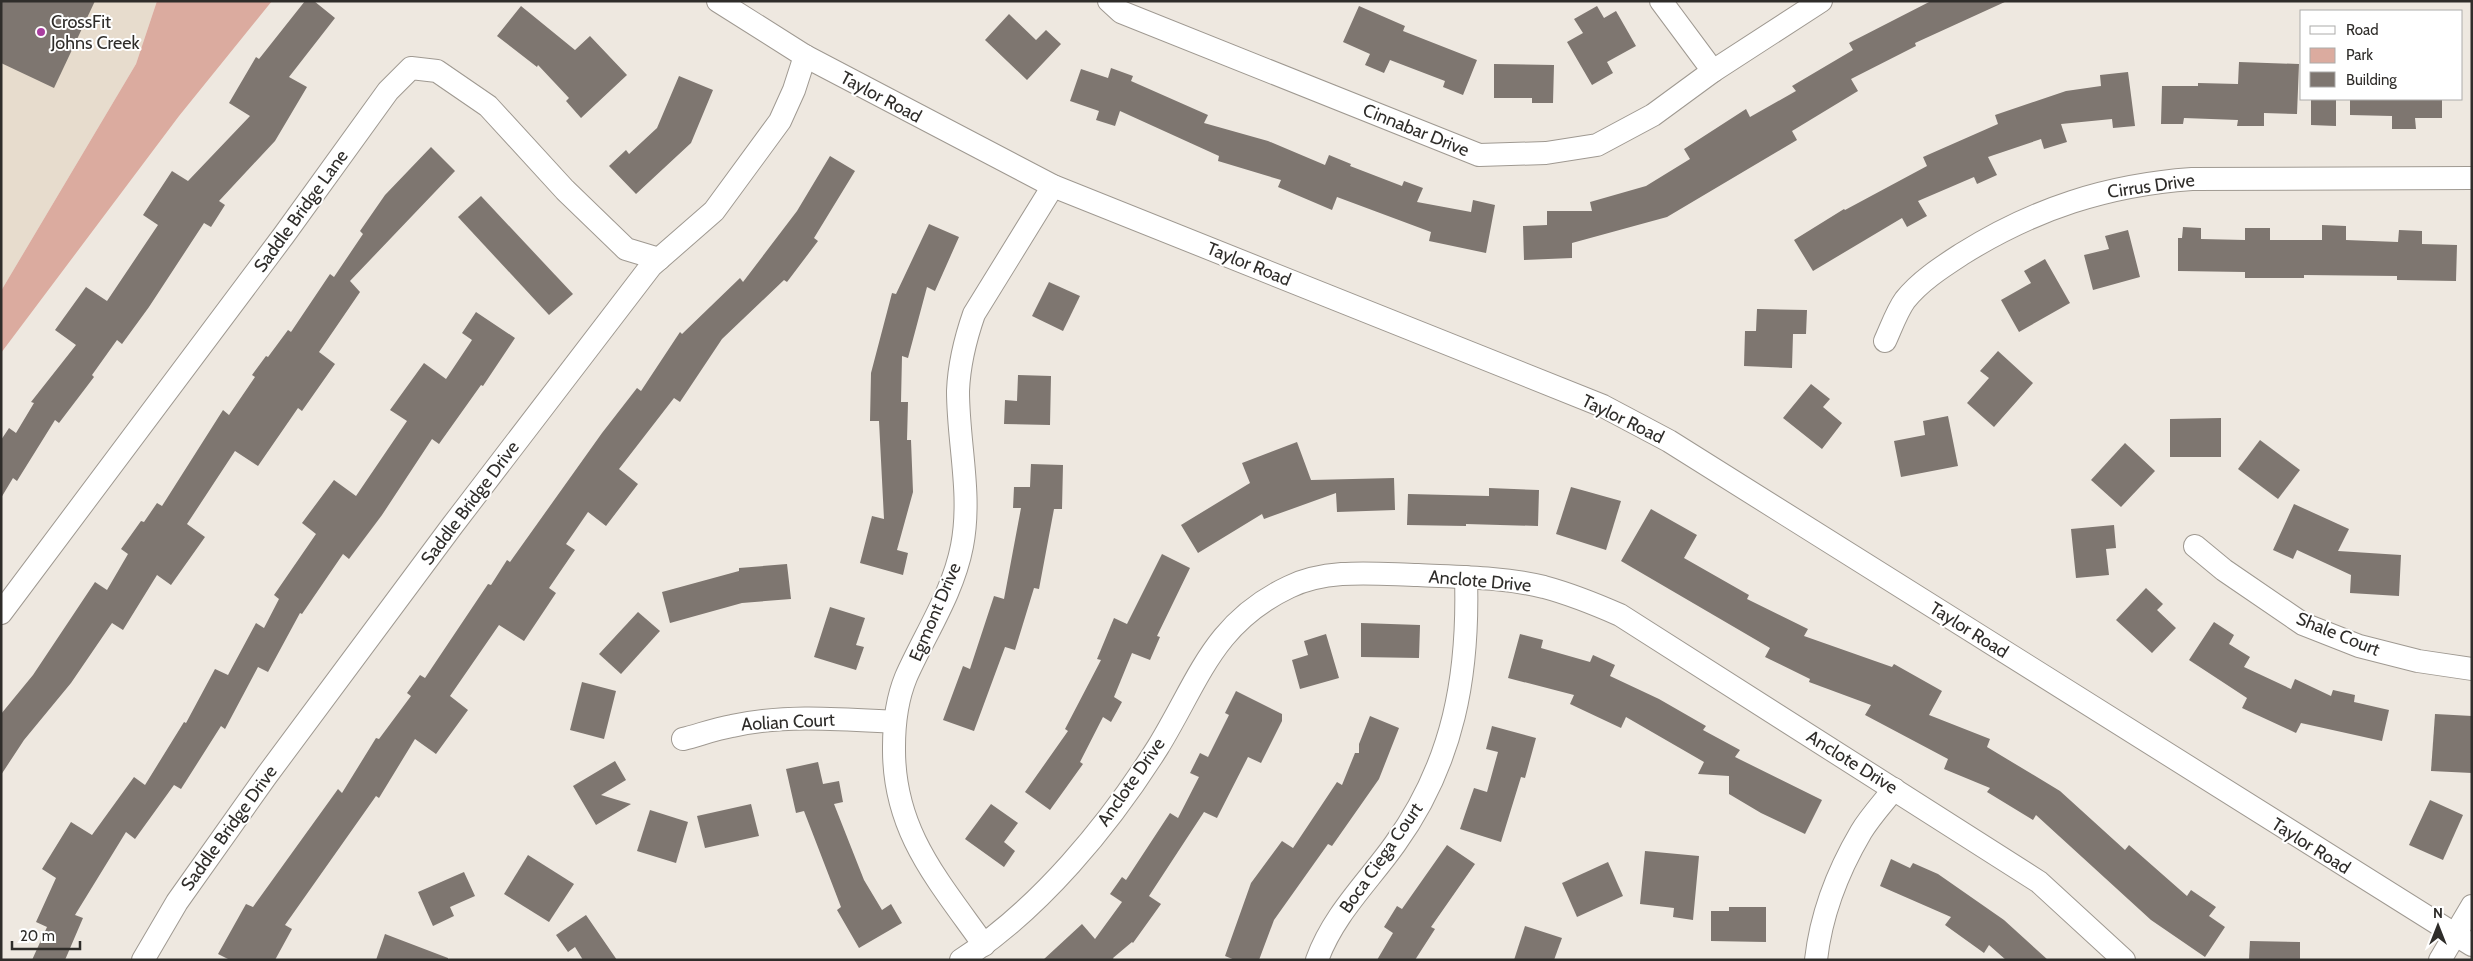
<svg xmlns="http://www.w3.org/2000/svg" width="2473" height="961" font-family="Cabin,sans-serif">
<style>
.built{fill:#e7dccd}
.green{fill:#dbab9f}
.building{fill:#7e7670}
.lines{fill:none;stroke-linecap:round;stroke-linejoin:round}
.minor-casing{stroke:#9f9991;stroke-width:24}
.minor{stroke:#fff;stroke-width:22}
.poi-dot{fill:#a93e9f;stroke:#fff;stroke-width:2}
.labels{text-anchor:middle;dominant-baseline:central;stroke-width:4;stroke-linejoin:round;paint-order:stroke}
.poi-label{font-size:18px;fill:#2f2d2a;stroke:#fff;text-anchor:start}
.street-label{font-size:18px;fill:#2f2d2a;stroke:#fff}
</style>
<rect width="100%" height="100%" fill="#eee8e0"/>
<path class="built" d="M 1,1 L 157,1 L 136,64 L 1,291 Z"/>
<path class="green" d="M 157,1 L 272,1 L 179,116 L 1,353 L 1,291 L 136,64 Z"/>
<g class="building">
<path d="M 1,1 L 95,1 L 54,88 L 1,63 Z"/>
<path d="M 305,1 L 314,1 L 335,18 L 289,77 L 307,87 L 275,141 L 219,201 L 225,205 L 211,227 L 204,223 L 149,307 L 122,344 L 117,340 L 92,375 L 94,377 L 59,423 L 55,420 L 17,481 L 13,478 L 1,498 L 1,440 L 9,428 L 16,433 L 34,403 L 31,402 L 76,345 L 55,330 L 86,287 L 107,301 L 158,225 L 143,215 L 172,171 L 188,181 L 250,116 L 229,103 L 256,57 L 259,59 Z"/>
<path d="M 1931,1 L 2007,1 L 1915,43 L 1916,46 L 1851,79 L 1858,91 L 1792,131 L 1797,140 L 1667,217 L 1572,243 L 1572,258 L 1524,260 L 1523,226 L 1547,225 L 1547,211 L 1592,211 L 1590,202 L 1646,186 L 1690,159 L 1684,149 L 1746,109 L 1750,117 L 1796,91 L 1792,86 L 1853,50 L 1849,43 Z"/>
<path d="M 521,6 L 575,50 L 590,36 L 627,75 L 581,118 L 566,101 L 569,98 L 538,65 L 537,67 L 497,36 Z"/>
<path d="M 1359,6 L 1405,26 L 1403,31 L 1477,60 L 1463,95 L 1443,87 L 1445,81 L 1390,60 L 1384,73 L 1365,65 L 1370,54 L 1343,42 Z"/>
<path d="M 1597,6 L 1604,18 L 1616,11 L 1636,46 L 1607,62 L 1613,73 L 1592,85 L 1567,42 L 1583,33 L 1574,19 Z"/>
<path d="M 1009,14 L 1036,40 L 1046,30 L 1061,44 L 1027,80 L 985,40 Z"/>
<path d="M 2239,62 L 2299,64 L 2297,114 L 2264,113 L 2264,126 L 2237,126 L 2238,120 L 2184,118 L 2183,124 L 2161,124 L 2162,86 L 2198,86 L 2198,83 L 2238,84 Z"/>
<path d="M 1494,64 L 1554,65 L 1553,103 L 1532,103 L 1532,98 L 1494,98 Z"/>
<path d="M 1111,68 L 1133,76 L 1131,81 L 1208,115 L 1204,123 L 1268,141 L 1325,165 L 1329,155 L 1351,164 L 1350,166 L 1402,186 L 1404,181 L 1423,188 L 1417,202 L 1471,212 L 1473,200 L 1495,205 L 1486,253 L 1429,241 L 1431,232 L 1337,197 L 1332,210 L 1278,187 L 1281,180 L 1218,161 L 1219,156 L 1120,111 L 1115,126 L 1096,120 L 1099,111 L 1070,101 L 1081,69 L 1108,78 Z"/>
<path d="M 2128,72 L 2135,126 L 2113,128 L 2112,119 L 2061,124 L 2067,142 L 2044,149 L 2041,139 L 1988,157 L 1997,175 L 1977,184 L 1974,177 L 1918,201 L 1927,216 L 1907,227 L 1902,218 L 1813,271 L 1794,240 L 1844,209 L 1845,210 L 1927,166 L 1923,157 L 1998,124 L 1995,115 L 2066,91 L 2101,86 L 2100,75 Z"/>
<path d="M 679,76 L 713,90 L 691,143 L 636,194 L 609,166 L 626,150 L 629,154 L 657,128 Z"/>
<path d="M 2311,99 L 2336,99 L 2336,126 L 2311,125 Z"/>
<path d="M 2350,99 L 2442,99 L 2442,118 L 2415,118 L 2416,129 L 2392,129 L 2392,116 L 2350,115 Z"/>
<path d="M 431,147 L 455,171 L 350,281 L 360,292 L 319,352 L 335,364 L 302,411 L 298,408 L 258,466 L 235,451 L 187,524 L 205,537 L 171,585 L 157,575 L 123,630 L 112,623 L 71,683 L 24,740 L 1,775 L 1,714 L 33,675 L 95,582 L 107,590 L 128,554 L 121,549 L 141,521 L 144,522 L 157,503 L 162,506 L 223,410 L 229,415 L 255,377 L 252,375 L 266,356 L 268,357 L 288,330 L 291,332 L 330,274 L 334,277 L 363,234 L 360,231 L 385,195 Z"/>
<path d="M 830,156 L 855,171 L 814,238 L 818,241 L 787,282 L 784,280 L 722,339 L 680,402 L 674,398 L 619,469 L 638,484 L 606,526 L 588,512 L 566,544 L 575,550 L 549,588 L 556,593 L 524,641 L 499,625 L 450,696 L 468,710 L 436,754 L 415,739 L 379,798 L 376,796 L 285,925 L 292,929 L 275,960 L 230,960 L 218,954 L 246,904 L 253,907 L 338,789 L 342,793 L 376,738 L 379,739 L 411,696 L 407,693 L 420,675 L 425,678 L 488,584 L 491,585 L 507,560 L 510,562 L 602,433 L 637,388 L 641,391 L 680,332 L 682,334 L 740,278 L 743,282 L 797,211 Z"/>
<path d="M 481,196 L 573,294 L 549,315 L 458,217 Z"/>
<path d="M 929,224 L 959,237 L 935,291 L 927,287 L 908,358 L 902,356 L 901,402 L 908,402 L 907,440 L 911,440 L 913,492 L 897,550 L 908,553 L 903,575 L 860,563 L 872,516 L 884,519 L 879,421 L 870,421 L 871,373 L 892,293 L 896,294 Z"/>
<path d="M 2322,225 L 2346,226 L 2346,240 L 2398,242 L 2399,230 L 2422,231 L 2422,244 L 2457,245 L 2456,281 L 2397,280 L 2397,276 L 2304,275 L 2304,278 L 2245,278 L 2245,272 L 2178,271 L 2178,238 L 2182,238 L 2183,227 L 2201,228 L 2201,239 L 2245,240 L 2245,228 L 2270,228 L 2270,240 L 2322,240 Z"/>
<path d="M 2128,230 L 2140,277 L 2093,290 L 2084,255 L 2109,249 L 2105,236 Z"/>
<path d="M 2045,259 L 2070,303 L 2019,332 L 2001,300 L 2031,283 L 2024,271 Z"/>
<path d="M 1049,282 L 1080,296 L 1063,331 L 1032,316 Z"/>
<path d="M 1757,309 L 1807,310 L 1806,334 L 1793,334 L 1792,368 L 1744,366 L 1745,331 L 1756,331 Z"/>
<path d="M 476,312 L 515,338 L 483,386 L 481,385 L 439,444 L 432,439 L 382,515 L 349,559 L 343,554 L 302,614 L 300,613 L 268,672 L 258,667 L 225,729 L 221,726 L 181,789 L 174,785 L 135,839 L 126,832 L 75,915 L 83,918 L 65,960 L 32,960 L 47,927 L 36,922 L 56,878 L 42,869 L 71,822 L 92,835 L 134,777 L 145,785 L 184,722 L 186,723 L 215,669 L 228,675 L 256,623 L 264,628 L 279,599 L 274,595 L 316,534 L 302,523 L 334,480 L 356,496 L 407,421 L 390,410 L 424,363 L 446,379 L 472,340 L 462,333 Z"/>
<path d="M 1998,351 L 2033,383 L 1994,427 L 1967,403 L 1989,378 L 1980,371 Z"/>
<path d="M 1018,375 L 1051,376 L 1050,425 L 1004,424 L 1005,400 L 1017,401 Z"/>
<path d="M 1811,384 L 1830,399 L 1823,407 L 1842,423 L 1822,449 L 1783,418 Z"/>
<path d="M 1948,416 L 1958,466 L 1901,477 L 1894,441 L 1925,435 L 1923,421 Z"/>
<path d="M 2221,418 L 2221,457 L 2170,457 L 2170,419 Z"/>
<path d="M 2260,440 L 2300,470 L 2278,499 L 2238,469 Z"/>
<path d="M 1297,442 L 1311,480 L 1394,478 L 1395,510 L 1337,512 L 1336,493 L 1264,519 L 1262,514 L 1198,553 L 1181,525 L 1250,483 L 1242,463 Z"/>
<path d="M 2125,443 L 2155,471 L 2121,507 L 2091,480 Z"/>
<path d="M 1031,464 L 1063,465 L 1062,509 L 1054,509 L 1039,589 L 1034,588 L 1015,650 L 1005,647 L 974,731 L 943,720 L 963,666 L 970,669 L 994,596 L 1004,599 L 1021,508 L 1013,508 L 1014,487 L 1030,487 Z"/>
<path d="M 1571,487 L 1621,501 L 1606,550 L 1556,534 Z"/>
<path d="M 1489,488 L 1539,490 L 1538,526 L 1466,524 L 1466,526 L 1407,525 L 1408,494 L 1489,496 Z"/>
<path d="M 2294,504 L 2349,529 L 2338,551 L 2401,555 L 2399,596 L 2350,593 L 2351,575 L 2297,550 L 2293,559 L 2273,550 Z"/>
<path d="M 1651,509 L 1697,535 L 1684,558 L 1749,595 L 1747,599 L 1808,629 L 1804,636 L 1892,667 L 1894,664 L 1942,691 L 1929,715 L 1990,739 L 1987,747 L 2060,791 L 2125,850 L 2129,845 L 2187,896 L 2191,890 L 2216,907 L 2209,916 L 2225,927 L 2205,957 L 2151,920 L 2036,815 L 2033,820 L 1987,792 L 1990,788 L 1944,769 L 1948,759 L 1865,715 L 1871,705 L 1809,682 L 1810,679 L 1765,657 L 1770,648 L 1621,561 Z"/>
<path d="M 2114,525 L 2116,548 L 2106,549 L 2109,575 L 2076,578 L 2071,529 Z"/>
<path d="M 1162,554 L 1190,568 L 1157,636 L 1160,637 L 1150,660 L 1132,653 L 1114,697 L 1122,702 L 1111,722 L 1103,717 L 1080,762 L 1083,764 L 1050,810 L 1025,792 L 1068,731 L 1065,729 L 1101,660 L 1097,659 L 1114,618 L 1127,624 Z"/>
<path d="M 787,564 L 791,599 L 742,603 L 670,623 L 662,592 L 739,571 L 739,568 Z"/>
<path d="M 2146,588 L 2163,604 L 2157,610 L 2176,628 L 2152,653 L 2116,620 Z"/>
<path d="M 830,607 L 865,618 L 856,645 L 864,647 L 856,670 L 814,657 Z"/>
<path d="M 638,612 L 660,631 L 621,674 L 599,654 Z"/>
<path d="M 2214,622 L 2234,635 L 2229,644 L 2250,657 L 2244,667 L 2291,689 L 2295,679 L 2331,696 L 2333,690 L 2355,695 L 2354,702 L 2389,710 L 2382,741 L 2301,723 L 2296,733 L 2242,708 L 2247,698 L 2189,660 Z"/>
<path d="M 1361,623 L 1420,625 L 1419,658 L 1361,657 Z"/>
<path d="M 1326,634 L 1339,678 L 1300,689 L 1292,660 L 1308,655 L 1304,641 Z"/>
<path d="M 1520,634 L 1543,640 L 1541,648 L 1590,662 L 1593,655 L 1615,665 L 1610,676 L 1659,699 L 1706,726 L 1703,730 L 1740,750 L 1735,757 L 1822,800 L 1805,834 L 1761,813 L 1729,794 L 1729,776 L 1698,774 L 1704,762 L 1626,717 L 1621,728 L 1570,704 L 1574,695 L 1508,678 Z"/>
<path d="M 582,682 L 616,691 L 604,739 L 570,730 Z"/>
<path d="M 1236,691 L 1282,714 L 1282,721 L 1261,763 L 1248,757 L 1217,818 L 1204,812 L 1149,896 L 1161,904 L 1133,943 L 1132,942 L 1113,958 L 1114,960 L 1043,960 L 1082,924 L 1095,939 L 1122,902 L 1110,894 L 1122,877 L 1126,880 L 1170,813 L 1178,818 L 1199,777 L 1190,773 L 1200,753 L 1208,757 L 1229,715 L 1225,713 Z"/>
<path d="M 2435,714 L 2472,716 L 2472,773 L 2431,771 Z"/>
<path d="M 1370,716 L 1399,728 L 1379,779 L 1332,846 L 1328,844 L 1274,920 L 1259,960 L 1235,960 L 1225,956 L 1251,883 L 1282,841 L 1293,848 L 1337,782 L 1342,785 L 1355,753 L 1359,753 L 1359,744 Z"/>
<path d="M 1492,726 L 1536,738 L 1525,778 L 1521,777 L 1501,842 L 1460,829 L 1474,788 L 1487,792 L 1498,752 L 1486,749 Z"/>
<path d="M 615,761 L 626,780 L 601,795 L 631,804 L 596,825 L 573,786 Z"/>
<path d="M 818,762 L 823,784 L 839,781 L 843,802 L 834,804 L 864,880 L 882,910 L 891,904 L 902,923 L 859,948 L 837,910 L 841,907 L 804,811 L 796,813 L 786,769 Z"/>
<path d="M 2430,800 L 2463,815 L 2443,860 L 2409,845 Z"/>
<path d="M 751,804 L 759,836 L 705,848 L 697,816 Z"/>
<path d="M 991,804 L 1018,823 L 1004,842 L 1015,851 L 1004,867 L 965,839 Z"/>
<path d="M 650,810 L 688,822 L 676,863 L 637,851 Z"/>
<path d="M 1447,845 L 1475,864 L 1431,927 L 1435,929 L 1415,960 L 1377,960 L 1393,933 L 1384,927 L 1397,906 L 1402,909 Z"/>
<path d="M 1645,851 L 1699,856 L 1693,920 L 1673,917 L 1674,908 L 1640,904 Z"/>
<path d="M 528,855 L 574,884 L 549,922 L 504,894 Z"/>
<path d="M 1891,859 L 1910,868 L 1913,863 L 1938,874 L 2004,920 L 2048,960 L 2006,960 L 1989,945 L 1984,953 L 1945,925 L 1951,917 L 1880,886 Z"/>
<path d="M 1608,862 L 1623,896 L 1577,917 L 1562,883 Z"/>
<path d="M 464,872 L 475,896 L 450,907 L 454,916 L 433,926 L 418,892 Z"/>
<path d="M 1729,907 L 1766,907 L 1766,942 L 1711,941 L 1711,911 L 1729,911 Z"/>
<path d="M 586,915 L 617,960 L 583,960 L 575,947 L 568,952 L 556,935 Z"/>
<path d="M 1525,926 L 1562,938 L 1554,960 L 1514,960 Z"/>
<path d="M 385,934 L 448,958 L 448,960 L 376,960 Z"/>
<path d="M 2250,941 L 2300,942 L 2300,960 L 2249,960 Z"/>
</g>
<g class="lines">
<defs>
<g id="minor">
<path d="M 718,1 L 805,56 L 1053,186 L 1603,406 L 1669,441 L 2472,945"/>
<path d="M 1109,1 L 1121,12 L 1479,155 L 1546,153 L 1597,145 L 1653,115 L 1713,71 L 1821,1"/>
<path d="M 1661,1 L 1713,71"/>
<path d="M 1885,341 C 1891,328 1897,311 1905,300 C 1920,281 1942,267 1962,254 C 2034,209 2107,185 2192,179 L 2472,178"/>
<path d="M 2195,546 L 2224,570 L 2303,624 L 2359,646 L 2418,661 L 2472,669"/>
<path d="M 1,613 L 284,235 L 388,91 L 411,68 L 437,71 L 488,106 L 565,190 L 626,249 L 659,259"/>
<path d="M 683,739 C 699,735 715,729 732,726 C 785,714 841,719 894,722"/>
<path d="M 984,945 C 938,880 893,831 894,747 C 894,724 897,699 906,677 C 925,634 953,593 962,546 C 972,494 958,443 958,391 C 959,366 966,337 974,314 L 1053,186"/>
<path d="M 143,960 L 177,902 L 267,775 L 452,526 L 651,266 L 714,211 L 780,121 L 794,90 L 805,56"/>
<path d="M 961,960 C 1039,910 1109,825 1158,747 C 1199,680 1213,623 1289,587 C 1328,568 1376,574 1418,575 C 1460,577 1503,577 1544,587 C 1570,594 1595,604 1620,615 L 2039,882 L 2124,960"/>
<path d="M 1317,960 C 1333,915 1368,882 1395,844 C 1454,762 1469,675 1466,577"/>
<path d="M 1816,960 C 1821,915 1838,871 1861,832 C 1870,817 1883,803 1894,789"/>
<path d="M 2440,960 L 2472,906"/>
</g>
</defs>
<use href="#minor" class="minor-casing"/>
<use href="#minor" class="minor"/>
</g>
<circle class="poi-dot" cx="41" cy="32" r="5"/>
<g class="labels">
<g class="poi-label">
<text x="51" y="22">CrossFit<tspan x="51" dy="21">Johns Creek</tspan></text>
</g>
<g class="street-label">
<text transform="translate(881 97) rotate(28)">Taylor Road</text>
<text transform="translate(1416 130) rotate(22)">Cinnabar Drive</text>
<text transform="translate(2151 186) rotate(-8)">Cirrus Drive</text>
<text transform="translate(301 211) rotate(-54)">Saddle Bridge Lane</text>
<text transform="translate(1249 264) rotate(22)">Taylor Road</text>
<text transform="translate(1623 419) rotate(26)">Taylor Road</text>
<text transform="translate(470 503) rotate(-53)">Saddle Bridge Drive</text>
<text transform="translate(1480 581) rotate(5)">Anclote Drive</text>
<text transform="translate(935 612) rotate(-67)">Egmont Drive</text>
<text transform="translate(1969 630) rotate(32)">Taylor Road</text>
<text transform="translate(2338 634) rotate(22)">Shale Court</text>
<text transform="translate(788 722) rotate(-3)">Aolian Court</text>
<text transform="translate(1852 762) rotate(32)">Anclote Drive</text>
<text transform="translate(1131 782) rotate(-55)">Anclote Drive</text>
<text transform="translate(229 828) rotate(-54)">Saddle Bridge Drive</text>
<text transform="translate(2311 846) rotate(32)">Taylor Road</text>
<text transform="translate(1381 858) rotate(-55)">Boca Ciega Court</text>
</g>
</g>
<rect width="2473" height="961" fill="none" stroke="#2f2d2a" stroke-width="5"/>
<rect x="2300" y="10" width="162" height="90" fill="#ffffff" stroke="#acabaa"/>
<rect x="2310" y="26" width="25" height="8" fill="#ffffff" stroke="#acabaa"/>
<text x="2346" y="35" font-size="15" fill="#2f2d2a">Road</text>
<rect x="2310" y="48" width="25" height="15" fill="#dbab9f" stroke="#acabaa"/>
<text x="2346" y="60" font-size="15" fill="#2f2d2a">Park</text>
<rect x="2310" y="72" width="25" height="15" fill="#7e7670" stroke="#acabaa"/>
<text x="2346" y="85" font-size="15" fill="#2f2d2a">Building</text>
<g transform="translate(2438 926)" stroke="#ffffff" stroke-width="4" paint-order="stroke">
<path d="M0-4L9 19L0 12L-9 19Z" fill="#2f2d2a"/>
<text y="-8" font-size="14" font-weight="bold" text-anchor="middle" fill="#2f2d2a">N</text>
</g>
<path d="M12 941v8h68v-8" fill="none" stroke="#2f2d2a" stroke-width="2.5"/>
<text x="20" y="941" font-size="15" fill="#2f2d2a" stroke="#ffffff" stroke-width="4" paint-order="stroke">20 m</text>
</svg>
